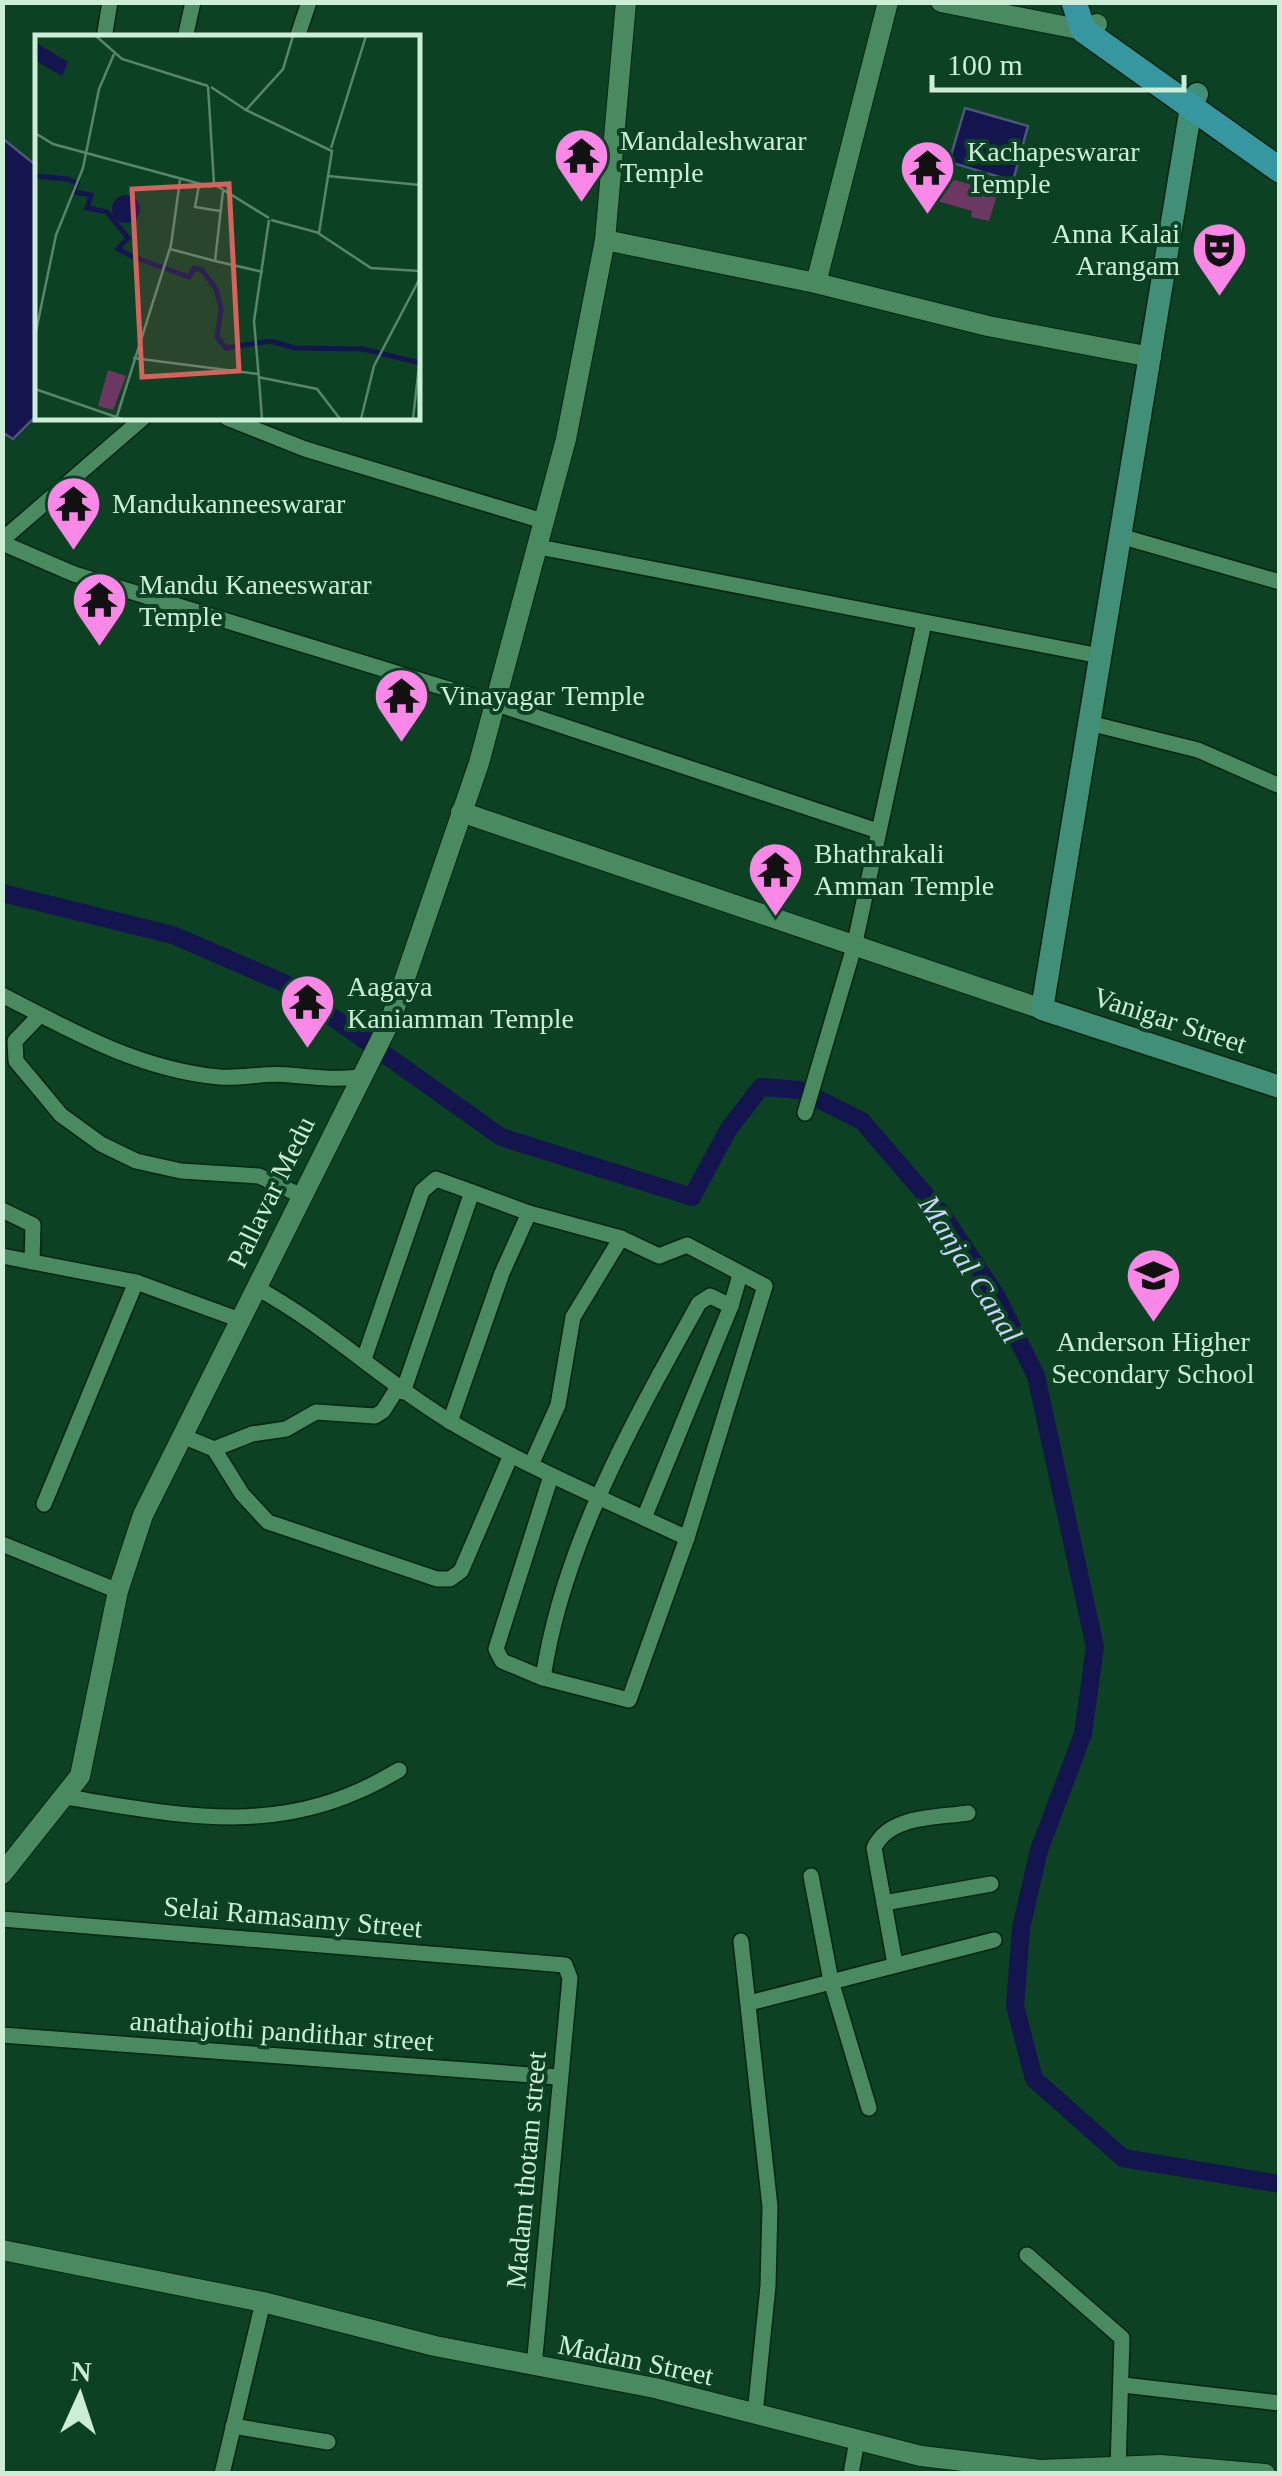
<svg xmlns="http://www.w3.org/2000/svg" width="1282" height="2476" font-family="'Times New Roman',serif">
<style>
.green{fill:#6c3862}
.water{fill:#14154f;stroke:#4b5678;stroke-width:2.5}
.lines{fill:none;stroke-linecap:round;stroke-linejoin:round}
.canal{stroke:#14154f;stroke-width:18}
.minor-casing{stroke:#022511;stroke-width:18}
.tertiary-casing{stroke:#022511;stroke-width:22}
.secondary-casing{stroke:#022511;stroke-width:25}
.trunk-casing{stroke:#022511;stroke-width:28}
.minor{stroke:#498a60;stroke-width:15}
.tertiary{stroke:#498a60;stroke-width:20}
.secondary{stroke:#428f78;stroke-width:22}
.trunk{stroke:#3697a0;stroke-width:25}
.labels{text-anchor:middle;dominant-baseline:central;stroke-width:8;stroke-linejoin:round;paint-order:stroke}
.poi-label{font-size:28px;fill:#ccedd6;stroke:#0c4124;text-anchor:start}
.street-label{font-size:28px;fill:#ccedd6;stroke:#0c4124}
.water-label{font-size:30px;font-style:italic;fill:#cbd4fa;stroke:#0c4124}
.inset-river{fill:none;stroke:#14154f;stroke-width:5}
.inset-road{fill:none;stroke:#59866b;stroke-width:2.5}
.view{fill:#d3635c;fill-opacity:0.15;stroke:#d3635c;stroke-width:5}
.inset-edge{fill:none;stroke:#ccedd6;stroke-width:5}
</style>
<rect width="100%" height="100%" fill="#0c4124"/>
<path class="green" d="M 929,173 L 998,192 L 989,221 L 971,217 L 972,211 L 923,197 Z"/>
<g class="water">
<path d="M 965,108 L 1028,126 L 1013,181 L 949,162 Z"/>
<path d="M 2,138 L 38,167 L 37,415 L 13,439 L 2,432 Z"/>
</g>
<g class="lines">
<path class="canal" d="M 2,893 L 173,935 L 286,984 L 501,1137 L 692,1197 L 728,1130 L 761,1087 L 800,1090 L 862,1121 L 942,1214 L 997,1297 L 1036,1376 L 1095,1647 L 1083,1734 L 1039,1850 L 1021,1928 L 1015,2006 L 1034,2079 L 1123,2158 L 1280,2184"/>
<defs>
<g id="minor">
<path d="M 104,38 L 110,2"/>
<path d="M 185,38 L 193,2"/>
<path d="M 297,38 L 309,2"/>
<path d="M 227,418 L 305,449 L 543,521"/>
<path d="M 1120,536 L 1280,582"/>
<path d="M 2,540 L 143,418"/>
<path d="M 2,543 L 74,574 L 494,703 L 878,831"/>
<path d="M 539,547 L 1100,656"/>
<path d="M 1089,723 L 1198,750 L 1280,786"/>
<path d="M 2,995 C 74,1032 138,1069 219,1077 C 243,1079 266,1072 290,1075 C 314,1077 334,1080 359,1077"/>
<path d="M 40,1015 L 15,1041 L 16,1061 L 61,1115 L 101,1144 L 136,1161 L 181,1171 L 259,1176 L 300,1195"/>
<path d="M 805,1113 L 854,947 L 924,623"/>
<path d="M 2,1210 L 33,1225 L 32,1262"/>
<path d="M 2,1256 L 136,1282"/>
<path d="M 255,1287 C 326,1325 383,1381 451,1422 C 527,1467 608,1501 687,1538 L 765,1286 L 687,1245 L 659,1256 L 621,1238 L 529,1213 L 472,1192 L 403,1392"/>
<path d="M 364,1359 L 422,1191 L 436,1179 L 472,1192"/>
<path d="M 450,1422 L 502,1273 L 529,1213"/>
<path d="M 185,1437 L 214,1449 L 242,1494 L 268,1522 L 437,1579 L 450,1579 L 461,1571 L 511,1455"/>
<path d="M 214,1449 L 252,1434 L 286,1429 L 316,1412 L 375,1416 L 383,1411 L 398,1387"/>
<path d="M 531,1465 L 558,1405 L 573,1317 L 621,1238"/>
<path d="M 551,1476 L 496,1649 L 502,1661 L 543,1678 L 629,1700 L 687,1538"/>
<path d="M 44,1504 L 136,1282 L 240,1320"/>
<path d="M 644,1518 L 731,1306 L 740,1275"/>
<path d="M 2,1544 L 118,1591"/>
<path d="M 543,1678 C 563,1544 634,1420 699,1303 L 710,1296 L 731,1306"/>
<path d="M 66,1797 C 189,1817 286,1839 399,1770"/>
<path d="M 811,1876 L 831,1981 L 869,2108"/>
<path d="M 884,1903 L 991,1884"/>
<path d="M 2,1919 L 565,1965 L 570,1978 L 534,2367"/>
<path d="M 741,1941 L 770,2207 L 768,2286 L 755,2414"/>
<path d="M 895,1964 L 874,1848 C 889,1815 936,1818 968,1813"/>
<path d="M 749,2003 L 994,1940"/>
<path d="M 2,2035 L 558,2077"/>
<path d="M 1027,2255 L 1122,2338 L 1118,2468"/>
<path d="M 1123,2385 L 1280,2403"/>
<path d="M 233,2426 L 328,2442"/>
<path d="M 222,2474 L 263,2302"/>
<path d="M 851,2474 L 857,2440"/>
</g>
<g id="tertiary">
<path d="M 888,2 L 816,283 L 988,326 L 1151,357"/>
<path d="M 941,2 L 1083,30 L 1097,24"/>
<path d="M 605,240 L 816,283"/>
<path d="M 461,812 L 1042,1009"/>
<path d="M 2,1874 L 80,1776 L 118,1591 L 143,1515 L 391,1019 L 479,763 L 566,439 L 605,240 L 626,2"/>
<path d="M 2,2250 L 263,2302 L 435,2346 L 655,2388 L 921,2456 L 1040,2470 L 1161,2465 L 1265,2474"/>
</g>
<path id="secondary" d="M 1197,94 L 1191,107 L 1042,1009 L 1280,1087"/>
<path id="trunk" d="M 1074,2 L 1083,30 L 1280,170"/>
</defs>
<use href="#minor" class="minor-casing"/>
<use href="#tertiary" class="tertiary-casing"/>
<use href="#secondary" class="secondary-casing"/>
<use href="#trunk" class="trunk-casing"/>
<use href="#minor" class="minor"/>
<use href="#tertiary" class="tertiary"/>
<use href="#secondary" class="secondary"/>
<use href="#trunk" class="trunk"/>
</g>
<defs>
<symbol id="temple-pin" viewBox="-11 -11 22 30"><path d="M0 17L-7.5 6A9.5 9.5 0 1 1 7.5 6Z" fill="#fb87e6" stroke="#0c4124"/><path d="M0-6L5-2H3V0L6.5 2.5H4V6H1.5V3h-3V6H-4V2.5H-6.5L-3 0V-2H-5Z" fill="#111"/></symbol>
<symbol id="theatre-pin" viewBox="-11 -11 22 30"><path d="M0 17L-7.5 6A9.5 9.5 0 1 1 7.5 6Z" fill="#fb87e6" stroke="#0c4124"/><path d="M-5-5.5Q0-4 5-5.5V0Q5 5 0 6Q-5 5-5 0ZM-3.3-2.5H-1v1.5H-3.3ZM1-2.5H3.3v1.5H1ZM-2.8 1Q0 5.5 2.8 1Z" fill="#111"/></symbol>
<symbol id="school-pin" viewBox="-11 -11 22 30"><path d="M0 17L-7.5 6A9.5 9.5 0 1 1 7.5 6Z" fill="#fb87e6" stroke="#0c4124"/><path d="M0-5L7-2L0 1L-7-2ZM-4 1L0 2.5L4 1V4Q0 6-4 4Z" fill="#111"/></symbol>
</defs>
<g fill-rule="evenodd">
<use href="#temple-pin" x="550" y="124" width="63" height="86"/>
<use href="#temple-pin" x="896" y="136" width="63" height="86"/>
<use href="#theatre-pin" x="1188" y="218" width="63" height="86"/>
<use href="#temple-pin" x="42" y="472" width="63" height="86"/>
<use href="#temple-pin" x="68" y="568" width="63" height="86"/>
<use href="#temple-pin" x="370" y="664" width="63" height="86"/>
<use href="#temple-pin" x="744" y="838" width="63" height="86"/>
<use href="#temple-pin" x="276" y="970" width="63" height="86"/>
<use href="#school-pin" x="1122" y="1244" width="63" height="86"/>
</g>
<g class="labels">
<g class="poi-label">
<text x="620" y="140">Mandaleshwarar<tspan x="620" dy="32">Temple</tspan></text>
<text x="967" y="151">Kachapeswarar<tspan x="967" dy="32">Temple</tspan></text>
<text x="1180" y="233" text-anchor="end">Anna Kalai<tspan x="1180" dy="32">Arangam</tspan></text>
<text x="112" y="503">Mandukanneeswarar</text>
<text x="139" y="584">Mandu Kaneeswarar<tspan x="139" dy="32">Temple</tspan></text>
<text x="440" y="695">Vinayagar Temple</text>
<text x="814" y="853">Bhathrakali<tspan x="814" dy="32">Amman Temple</tspan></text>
<text x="347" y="986">Aagaya<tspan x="347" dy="32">Kaniamman Temple</tspan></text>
<text x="1153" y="1341" text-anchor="middle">Anderson Higher<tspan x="1153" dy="32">Secondary School</tspan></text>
</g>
<g class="street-label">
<text transform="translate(1170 1020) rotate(18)">Vanigar Street</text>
<text transform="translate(271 1192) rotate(-64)">Pallavar Medu</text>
<text transform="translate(293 1917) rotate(5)">Selai Ramasamy Street</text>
<text transform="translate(282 2031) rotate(4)">anathajothi pandithar street</text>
<text transform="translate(526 2170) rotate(-85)">Madam thotam street</text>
<text transform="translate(636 2360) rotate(12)">Madam Street</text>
</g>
<g class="water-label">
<text transform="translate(971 1269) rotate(58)">Manjal Canal</text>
</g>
</g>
<g transform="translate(35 35)">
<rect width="385" height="385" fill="#0c4124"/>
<path d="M 73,335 L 91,341 L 78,375 L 63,371 Z" fill="#6c3862"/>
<path d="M 0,7 L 33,27 L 27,41 L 3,27 ZM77 174a14 14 0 1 1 28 0a14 14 0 1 1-28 0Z" fill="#14154f"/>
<path class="inset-river" d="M 0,141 L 32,144 L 42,148 L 39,157 L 56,160 L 52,173 L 72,177 L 93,203 L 83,214 L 96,221 L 154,242 L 159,233 L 167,235 L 181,254 L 186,274 L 182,302 L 191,313 L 236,306 L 260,313 L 328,314 L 385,328"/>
<path class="inset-road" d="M 61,1 L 87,24 L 173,51M 173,51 L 179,149 L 234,183M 176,52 L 211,75M 0,98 L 18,109 L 177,152M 296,113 L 331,1M 293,141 L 385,150M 164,150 L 160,172 L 185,176M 188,156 L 180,226 L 228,237M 236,185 L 284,198 L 297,116 L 211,75 L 248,34 L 258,1M 283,198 L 336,233 L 385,236M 135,214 L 180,226M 0,301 L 21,200 L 48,133 L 64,54 L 79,19M 98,323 L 223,339M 223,342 L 282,354 L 305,384M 224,344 L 227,384M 224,344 L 219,286 L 234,185M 0,354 L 87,384M 82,381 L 136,210 L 145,145M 326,384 L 339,331 L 385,243M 378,384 L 385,322"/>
<path class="view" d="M 194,149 L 204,336 L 107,342 L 97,154 Z"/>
<rect width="385" height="385" class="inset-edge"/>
</g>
<rect width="1282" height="2476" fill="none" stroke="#ccedd6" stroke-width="10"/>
<g transform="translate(80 2396) rotate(3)" stroke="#0c4124" stroke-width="8" paint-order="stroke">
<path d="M0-8L18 38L0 25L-18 38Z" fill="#ccedd6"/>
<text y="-15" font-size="28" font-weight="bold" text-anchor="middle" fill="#ccedd6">N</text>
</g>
<path d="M932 75v15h252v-15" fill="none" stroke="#ccedd6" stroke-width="5"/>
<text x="947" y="75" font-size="30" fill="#ccedd6" stroke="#0c4124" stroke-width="8" paint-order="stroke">100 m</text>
</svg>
